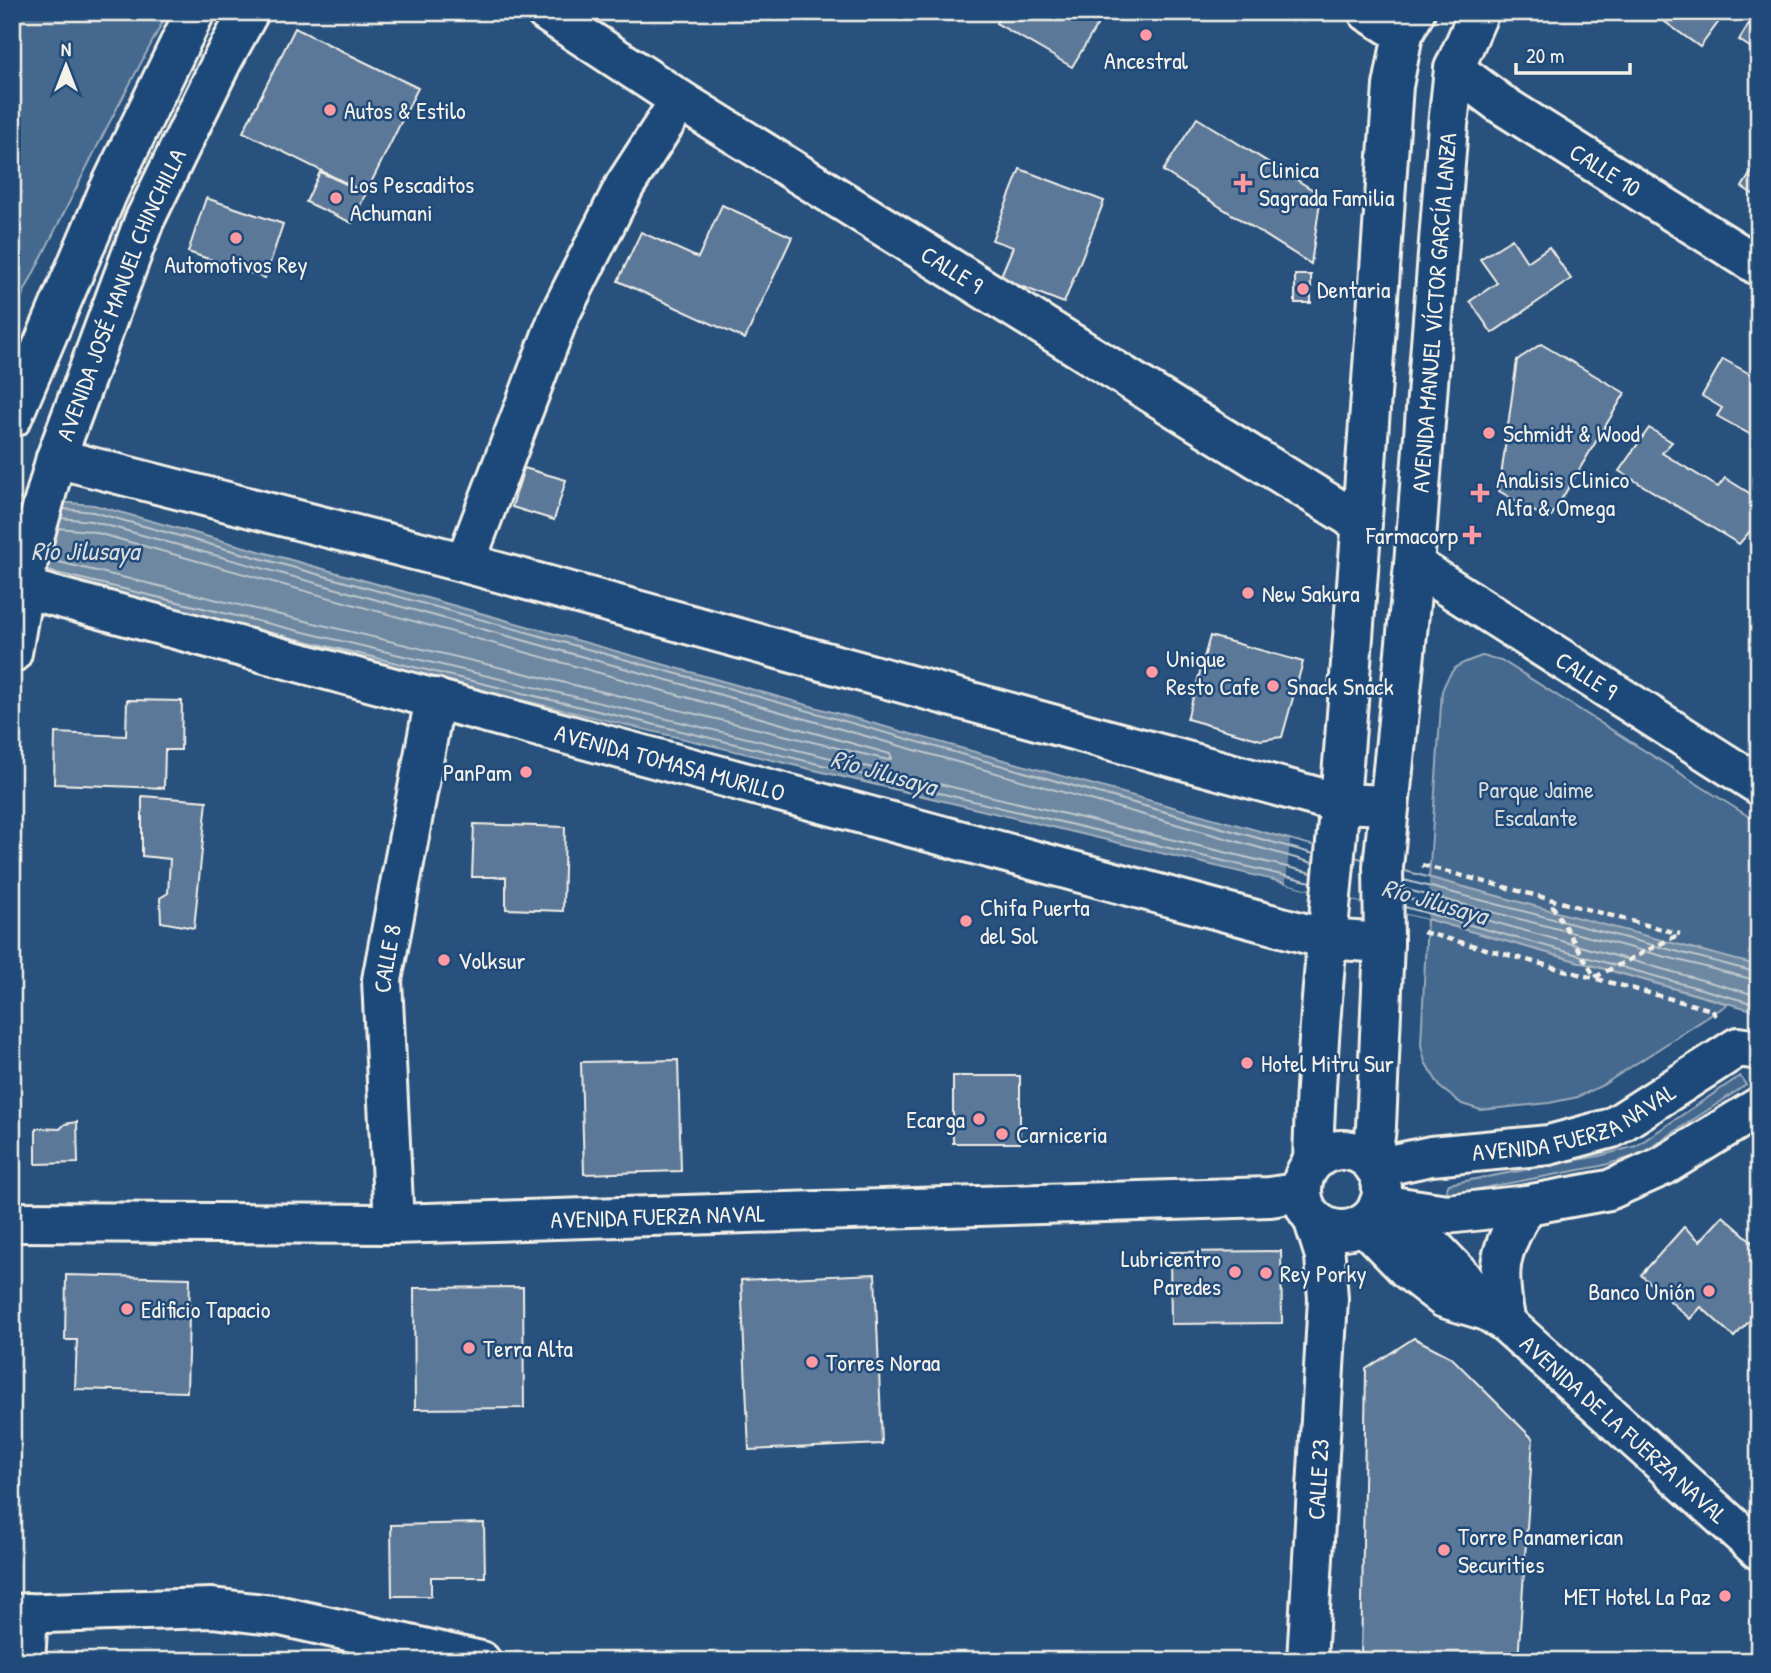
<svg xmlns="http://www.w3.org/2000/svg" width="1771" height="1673" font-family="'Patrick Hand',sans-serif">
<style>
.green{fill:#45688e;stroke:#9cacbb;stroke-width:2}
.water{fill:#6e88a2;stroke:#a4b2be;stroke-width:2}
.pier{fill:#28517e}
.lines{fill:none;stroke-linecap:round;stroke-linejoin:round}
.shore{stroke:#bec7cc;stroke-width:2}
.building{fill:#5b7899;stroke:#f4f1e8;stroke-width:2}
.minor-casing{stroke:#f4f1e8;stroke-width:44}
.tertiary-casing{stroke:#f4f1e8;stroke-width:44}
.secondary-casing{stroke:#f4f1e8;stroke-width:44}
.path{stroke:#f4f1e8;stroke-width:4.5;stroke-dasharray:7 5;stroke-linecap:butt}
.minor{stroke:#1f4a7a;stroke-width:38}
.tertiary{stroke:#1f4a7a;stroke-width:38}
.secondary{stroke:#1f4a7a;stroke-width:38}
.path-bridge{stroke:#f4f1e8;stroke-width:4.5;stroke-dasharray:7 5;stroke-linecap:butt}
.poi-dot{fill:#ff9aa2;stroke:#1f4a7a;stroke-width:2.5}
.labels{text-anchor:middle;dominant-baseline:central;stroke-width:5;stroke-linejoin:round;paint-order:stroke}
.poi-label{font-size:24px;fill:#f4f1e8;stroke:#1f4a7a;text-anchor:start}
.street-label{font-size:24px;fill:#f4f1e8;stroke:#1f4a7a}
.park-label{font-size:24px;fill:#dadcda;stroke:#1f4a7a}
.water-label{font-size:26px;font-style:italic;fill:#d9dcda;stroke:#1f4a7a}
</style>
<rect width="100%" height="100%" fill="#28517e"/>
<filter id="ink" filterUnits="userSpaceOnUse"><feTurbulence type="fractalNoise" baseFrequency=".0143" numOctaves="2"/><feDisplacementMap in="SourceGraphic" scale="14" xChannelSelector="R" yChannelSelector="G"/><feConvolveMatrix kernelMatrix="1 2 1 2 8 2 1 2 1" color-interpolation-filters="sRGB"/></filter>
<g filter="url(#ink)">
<g class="green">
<path d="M 15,12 L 168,12 L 106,129 L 12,316 L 12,14 Z"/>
<path d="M 1482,656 L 1501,660 L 1759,823 L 1759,966 L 1429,879 L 1442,691 C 1452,665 1456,665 1482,656 Z"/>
<path d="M 1427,919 L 1728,1004 L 1603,1085 L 1578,1097 L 1549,1103 L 1481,1110 L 1462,1104 L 1441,1088 L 1425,1062 L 1421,1045 Z"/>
<path d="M 1740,1076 L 1746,1085 L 1639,1155 L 1601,1166 L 1451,1194 L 1446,1190 L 1449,1184 L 1599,1156 L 1636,1146 Z"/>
</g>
<path class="water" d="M 12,498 L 94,505 C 649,659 1202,819 1759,966 L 1759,1012 L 1427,919 L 1286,883 L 29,582 L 12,581 Z"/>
<path class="pier" d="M 1290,840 L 1429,879 L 1427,919 L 1286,883 Z"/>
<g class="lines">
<g class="shore">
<path d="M 64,509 L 93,512 L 710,683 L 1314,854"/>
<path d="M 61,518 L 91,521 L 707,691 L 1313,863"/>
<path d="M 50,560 L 888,760 L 892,758 L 890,754 L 90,531 L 58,528"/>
<path d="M 48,571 L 1312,873"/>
<path d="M 272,633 L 1311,882"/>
<path d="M 1404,880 L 1759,973"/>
<path d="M 1404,889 L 1759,981"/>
<path d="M 1404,897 L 1759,996"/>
<path d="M 1405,907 L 1759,1005"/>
</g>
</g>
<g class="building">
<path d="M 1002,12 L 1105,12 L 1072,67 L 996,23 Z"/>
<path d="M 1651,12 L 1726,12 L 1700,47 Z"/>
<path d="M 1756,12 L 1759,12 L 1759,53 L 1739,40 Z"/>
<path d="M 295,28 L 418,88 L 366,193 L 243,132 Z"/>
<path d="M 1197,118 L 1321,195 L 1311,264 L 1163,171 Z"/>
<path d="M 1759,160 L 1759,198 L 1742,187 Z"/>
<path d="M 1020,169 L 1104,201 L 1064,303 L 1000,278 L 1013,247 L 992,240 Z"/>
<path d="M 320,172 L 366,193 L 352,223 L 306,202 Z"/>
<path d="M 206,198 L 283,224 L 265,278 L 188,252 Z"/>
<path d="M 722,205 L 792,237 L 745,339 L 618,281 L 641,232 L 698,258 Z"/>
<path d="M 1512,239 L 1527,262 L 1549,247 L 1571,279 L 1492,333 L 1470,301 L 1497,283 L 1480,259 Z"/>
<rect x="1295" y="275" width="16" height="28"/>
<path d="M 1541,344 L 1625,393 L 1549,520 L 1499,491 L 1517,360 Z"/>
<path d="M 1723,359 L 1759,379 L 1759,427 L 1753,436 L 1717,416 L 1722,408 L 1702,396 Z"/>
<path d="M 1649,428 L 1672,442 L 1662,453 L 1718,487 L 1725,478 L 1759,499 L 1759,521 L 1739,544 L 1619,471 Z"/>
<path d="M 524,468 L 566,480 L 554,520 L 512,507 Z"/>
<path d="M 1210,636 L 1303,662 L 1282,737 L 1261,740 L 1187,719 Z"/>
<path d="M 127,700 L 182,701 L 181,750 L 165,750 L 164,788 L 54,784 L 55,733 L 126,736 Z"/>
<path d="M 142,796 L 207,801 L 194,928 L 161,922 L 160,898 L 168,893 L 170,859 L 142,856 Z"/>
<path d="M 474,824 L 565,827 L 563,911 L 506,909 L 506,877 L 472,877 Z"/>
<path d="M 678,1060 L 681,1171 L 584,1174 L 581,1062 Z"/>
<rect x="953" y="1076" width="67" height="67"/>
<path d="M 77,1122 L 78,1163 L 36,1164 L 36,1128 L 60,1129 L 65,1124 Z"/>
<path d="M 1723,1216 L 1759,1248 L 1759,1311 L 1734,1337 L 1701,1307 L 1690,1319 L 1641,1275 L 1684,1227 L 1700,1241 Z"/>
<path d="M 1281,1251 L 1282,1323 L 1171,1324 L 1170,1252 Z"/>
<path d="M 875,1274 L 882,1444 L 749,1450 L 741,1280 Z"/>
<path d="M 66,1275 L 190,1278 L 187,1392 L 75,1389 L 77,1340 L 65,1340 Z"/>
<path d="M 523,1287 L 524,1408 L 415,1409 L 414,1288 Z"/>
<path d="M 1414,1338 L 1451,1357 L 1533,1439 L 1518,1661 L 1361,1661 L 1366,1369 Z"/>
<path d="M 484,1523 L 485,1577 L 431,1577 L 431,1596 L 392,1596 L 391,1525 Z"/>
</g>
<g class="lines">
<defs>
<g id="minor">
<path id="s1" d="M 546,12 L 680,100 L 1362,524"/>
<path d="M 1368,12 L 1403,34"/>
<path id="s2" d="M 1454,69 L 1501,104 L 1759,266"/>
<path d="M 465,563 L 559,316 L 625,185 L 680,100"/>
<path id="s3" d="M 1414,565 L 1759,785"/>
<path id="s4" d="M 1375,1168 L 1431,1156 L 1549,1145 L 1612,1128 L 1738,1047 L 1759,1050"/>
<path d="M 1379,1204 L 1447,1214 L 1527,1205 L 1609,1190 L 1663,1166 L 1759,1107"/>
<path id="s5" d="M 394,1224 L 382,980 L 435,698"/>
<path d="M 12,1614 L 212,1608 L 281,1616 L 481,1661"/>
<path d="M 25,1661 L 28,1613"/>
</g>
<g id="tertiary">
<path d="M 1377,1210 L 1435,1249 L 1458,1273 L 1487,1311"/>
<path id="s6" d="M 1363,1224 L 1408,1270 L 1444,1298 L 1487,1311 L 1506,1323 L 1759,1550"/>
<path d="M 1506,1323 C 1495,1270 1498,1251 1527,1205"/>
</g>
<g id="secondary">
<path d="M 12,418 L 108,192 L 195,12"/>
<path d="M 56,458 L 465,563 L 1339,803 L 1388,805"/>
<path id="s7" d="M 12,588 L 23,588 L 1326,939 L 1384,943"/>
<path id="s8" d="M 12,653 L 29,556 L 56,458 L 144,221 L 223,59 L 249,12"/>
<circle cx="1342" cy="1190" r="40"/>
<path d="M 1313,1162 C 1316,1041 1329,920 1340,800 C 1360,562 1376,324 1393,86 L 1403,34 L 1415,12"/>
<path id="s9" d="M 1372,1162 L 1376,1127 L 1384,943 L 1383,867 L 1414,565 L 1448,125 L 1454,69 L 1479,12"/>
<path id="s10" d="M 12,1222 L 394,1224 L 1270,1197 L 1302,1192"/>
<path id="s11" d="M 1307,1661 L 1328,1299 L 1325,1256 L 1313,1218"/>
</g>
</defs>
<use href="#minor" class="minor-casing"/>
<use href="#tertiary" class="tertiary-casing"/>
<use href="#secondary" class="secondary-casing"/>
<g class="path">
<path d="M 1422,865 L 1680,934"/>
<path d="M 1423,932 L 1712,1010 L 1716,1016"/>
</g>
<use href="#minor" class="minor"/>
<use href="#tertiary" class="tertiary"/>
<use href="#secondary" class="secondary"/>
<path class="path-bridge" d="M 1552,905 L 1595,977 L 1680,934"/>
</g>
</g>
<g class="poi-dot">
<circle cx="1146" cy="35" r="7"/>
<circle cx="330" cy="110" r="7"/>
<path d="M1239.5 172.5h7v7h7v7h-7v7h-7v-7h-7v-7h7z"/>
<circle cx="336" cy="198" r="7"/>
<circle cx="236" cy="238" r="7"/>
<circle cx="1303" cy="289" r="7"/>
<circle cx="1489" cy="433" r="7"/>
<path d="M1476.5 482.5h7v7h7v7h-7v7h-7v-7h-7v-7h7z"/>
<path d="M1468.5 524.5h7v7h7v7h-7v7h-7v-7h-7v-7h7z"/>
<circle cx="1248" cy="593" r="7"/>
<circle cx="1152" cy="672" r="7"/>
<circle cx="1273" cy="686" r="7"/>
<circle cx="526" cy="772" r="7"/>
<circle cx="966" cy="921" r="7"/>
<circle cx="444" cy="960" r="7"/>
<circle cx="1247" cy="1063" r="7"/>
<circle cx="979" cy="1119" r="7"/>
<circle cx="1002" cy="1134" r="7"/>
<circle cx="1235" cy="1272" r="7"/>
<circle cx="1266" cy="1273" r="7"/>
<circle cx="1709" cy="1291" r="7"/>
<circle cx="127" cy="1309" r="7"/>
<circle cx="469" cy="1348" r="7"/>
<circle cx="812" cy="1362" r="7"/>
<circle cx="1444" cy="1550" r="7"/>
<circle cx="1725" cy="1596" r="7"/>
</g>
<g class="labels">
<g class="poi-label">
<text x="1146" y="60" text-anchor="middle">Ancestral</text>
<text x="344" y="110">Autos &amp; Estilo</text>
<text x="1259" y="169">Clinica<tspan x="1259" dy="28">Sagrada Familia</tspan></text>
<text x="350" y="184">Los Pescaditos<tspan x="350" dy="28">Achumani</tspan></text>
<text x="236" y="264" text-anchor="middle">Automotivos Rey</text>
<text x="1317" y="289">Dentaria</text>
<text x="1503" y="433">Schmidt &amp; Wood</text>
<text x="1496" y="479">Analisis Clinico<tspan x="1496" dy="28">Alfa &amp; Omega</tspan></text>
<text x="1458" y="535" text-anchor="end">Farmacorp</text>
<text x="1262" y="593">New Sakura</text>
<text x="1166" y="658">Unique<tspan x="1166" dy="28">Resto Cafe</tspan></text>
<text x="1287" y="686">Snack Snack</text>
<text x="512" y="772" text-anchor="end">PanPam</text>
<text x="980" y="907">Chifa Puerta<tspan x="980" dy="28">del Sol</tspan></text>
<text x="458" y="960">Volksur</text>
<text x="1261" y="1063">Hotel Mitru Sur</text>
<text x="965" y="1119" text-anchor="end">Ecarga</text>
<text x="1016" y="1134">Carniceria</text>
<text x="1221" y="1258" text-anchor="end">Lubricentro<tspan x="1221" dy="28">Paredes</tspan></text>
<text x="1280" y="1273">Rey Porky</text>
<text x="1695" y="1291" text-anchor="end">Banco Unión</text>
<text x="141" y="1309">Edificio Tapacio</text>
<text x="483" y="1348">Terra Alta</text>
<text x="826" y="1362">Torres Noraa</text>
<text x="1458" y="1536">Torre Panamerican<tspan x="1458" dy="28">Securities</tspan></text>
<text x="1711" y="1596" text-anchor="end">MET Hotel La Paz</text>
</g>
<g class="street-label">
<text stroke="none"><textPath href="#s2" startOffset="182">CALLE 10</textPath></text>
<text stroke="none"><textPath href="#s1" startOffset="481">CALLE 9</textPath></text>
<text stroke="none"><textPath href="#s8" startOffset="376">AVENIDA JOSÉ MANUEL CHINCHILLA</textPath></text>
<text stroke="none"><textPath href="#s9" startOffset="852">AVENIDA MANUEL VÍCTOR GARCÍA LANZA</textPath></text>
<text stroke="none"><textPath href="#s3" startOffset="205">CALLE 9</textPath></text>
<text stroke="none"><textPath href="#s7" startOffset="681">AVENIDA TOMASA MURILLO</textPath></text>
<text stroke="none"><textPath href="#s5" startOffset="266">CALLE 8</textPath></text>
<text stroke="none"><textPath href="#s4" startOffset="206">AVENIDA FUERZA NAVAL</textPath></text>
<text stroke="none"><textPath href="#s10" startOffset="646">AVENIDA FUERZA NAVAL</textPath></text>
<text stroke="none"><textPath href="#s6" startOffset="336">AVENIDA DE LA FUERZA NAVAL</textPath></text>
<text stroke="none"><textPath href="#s11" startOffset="182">CALLE 23</textPath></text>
</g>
<g class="park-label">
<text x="1536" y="789">Parque Jaime<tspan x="1536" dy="28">Escalante</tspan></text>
</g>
<g class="water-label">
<text x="85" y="550">Río Jilusaya</text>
<text transform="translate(884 772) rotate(16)">Río Jilusaya</text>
<text transform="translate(1435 901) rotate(16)">Río Jilusaya</text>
</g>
</g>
<rect width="1771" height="1673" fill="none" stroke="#1f4a7a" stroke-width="42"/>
<rect x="21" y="21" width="1729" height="1631" fill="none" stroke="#f4f1e8" stroke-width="2.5" filter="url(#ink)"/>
<g transform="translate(66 66)" stroke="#1f4a7a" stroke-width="5" paint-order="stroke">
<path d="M0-5L12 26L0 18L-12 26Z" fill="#f4f1e8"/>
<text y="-10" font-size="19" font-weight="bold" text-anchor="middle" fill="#f4f1e8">N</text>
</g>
<path d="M1516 63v10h114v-10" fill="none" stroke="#f4f1e8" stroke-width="3.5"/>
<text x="1526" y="63" font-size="21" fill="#f4f1e8" stroke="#1f4a7a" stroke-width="5" paint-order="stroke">20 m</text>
</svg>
